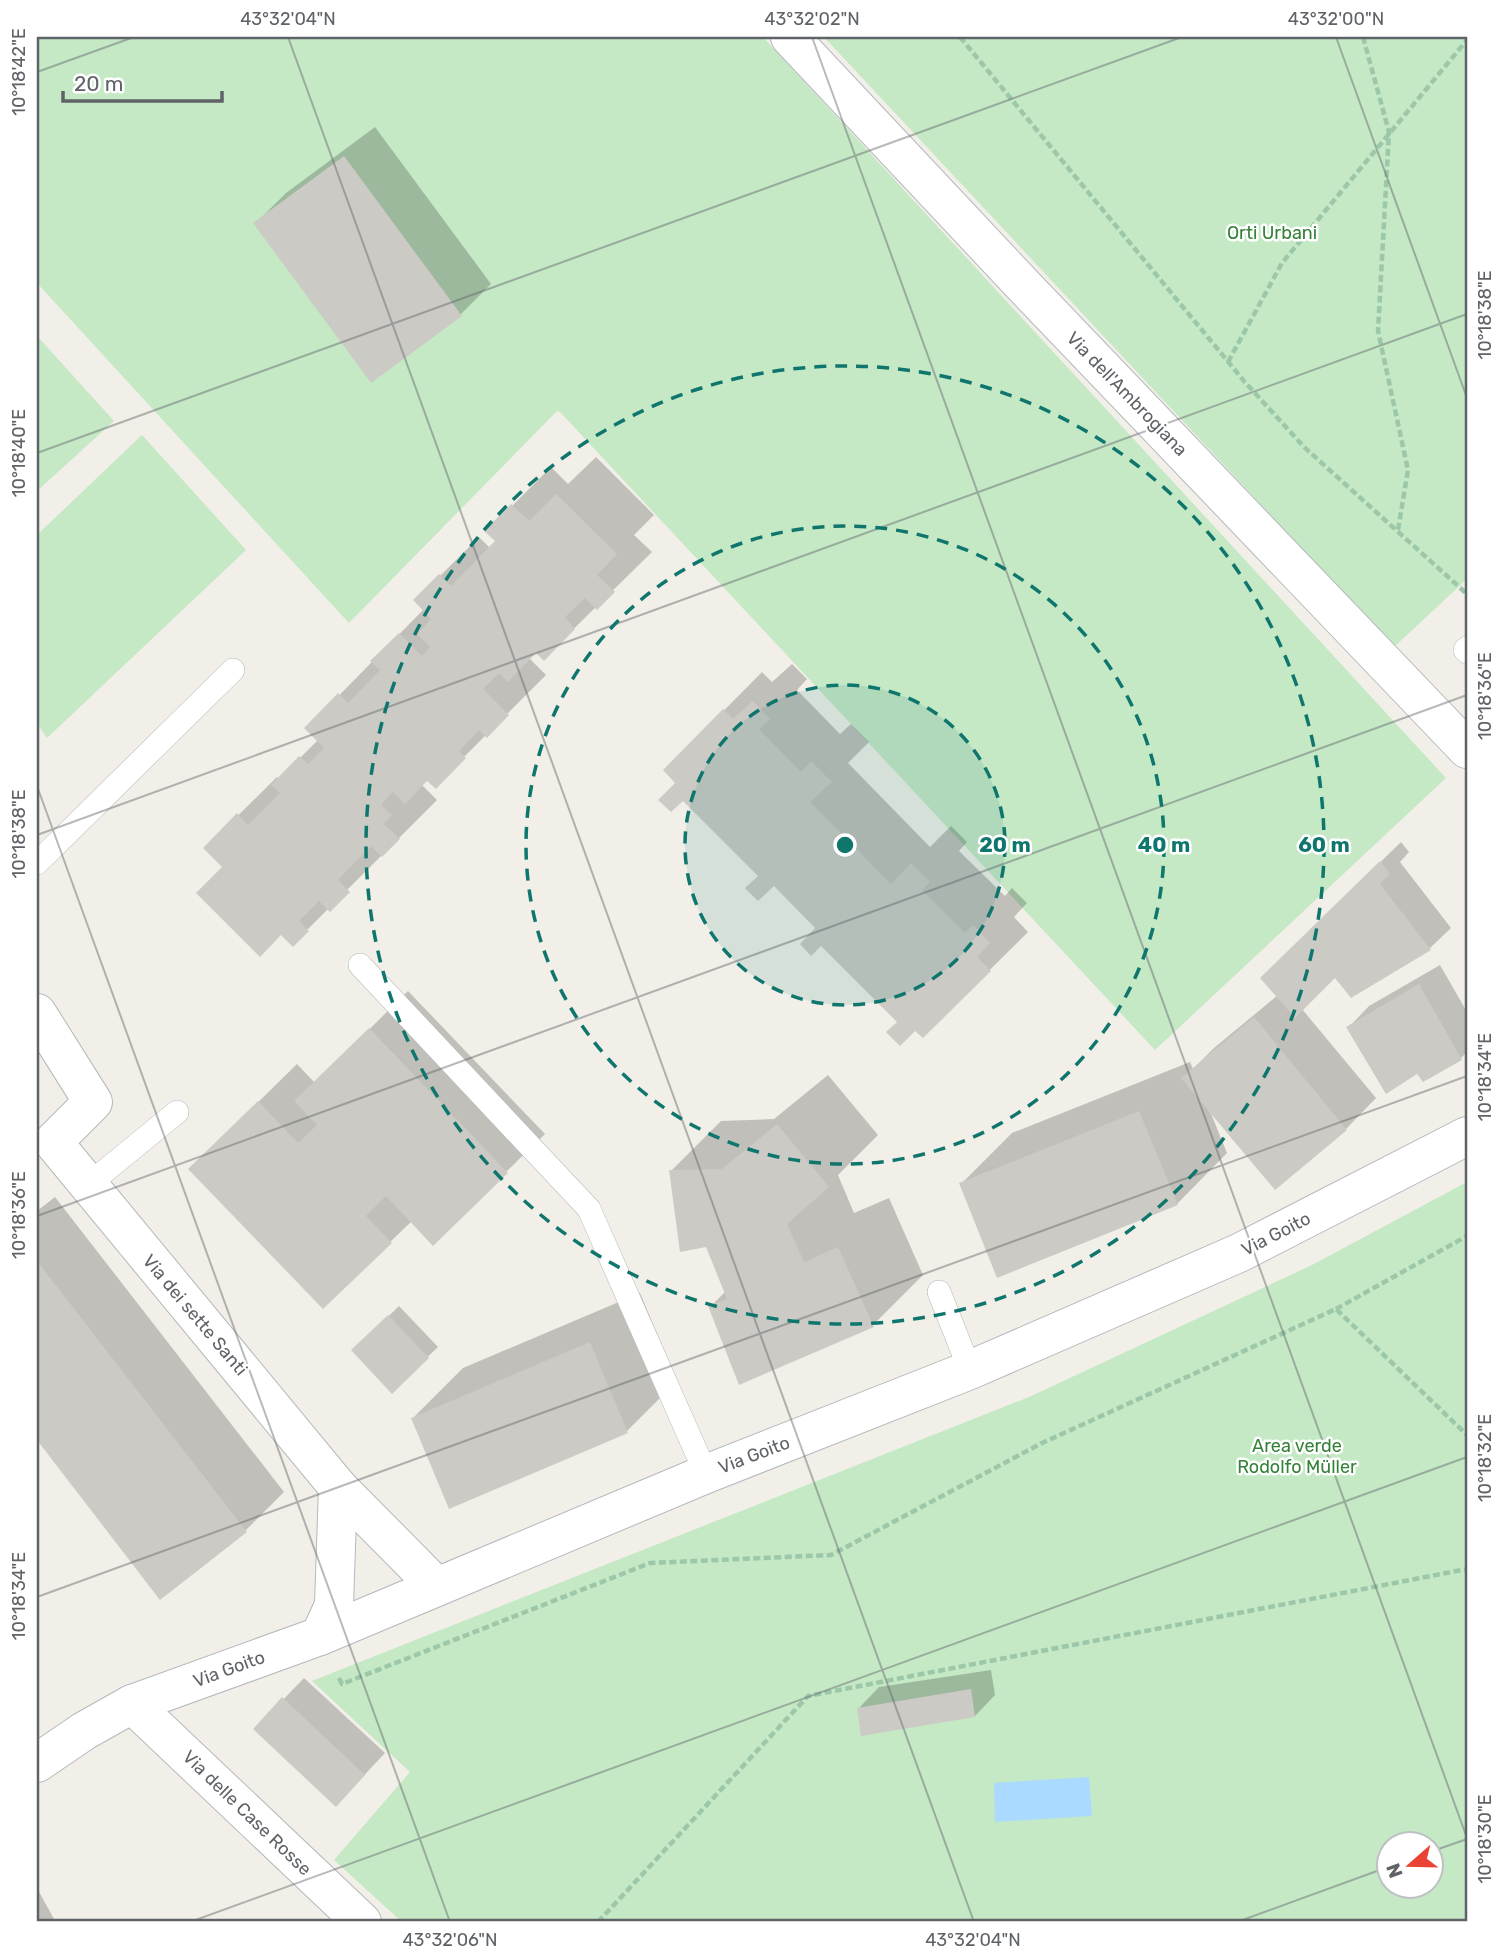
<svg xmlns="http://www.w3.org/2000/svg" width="1504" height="1959" font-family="Rubik,sans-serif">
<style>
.green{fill:#c5e8c5;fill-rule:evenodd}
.water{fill:#aadaff}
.shadow{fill:#0003}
.building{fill:#cccac5}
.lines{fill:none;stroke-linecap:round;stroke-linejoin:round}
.lane-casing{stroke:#b5b8bc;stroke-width:24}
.street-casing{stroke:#b5b8bc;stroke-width:40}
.path{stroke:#9cc7a9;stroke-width:4.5;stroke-dasharray:7 3.5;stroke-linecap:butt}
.lane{stroke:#fff;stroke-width:23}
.street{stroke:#fff;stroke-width:38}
.ticks{fill:none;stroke:#5f6368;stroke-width:2;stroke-opacity:0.45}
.ring{fill:none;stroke:#0f766e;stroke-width:3.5;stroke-dasharray:12 9}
.labels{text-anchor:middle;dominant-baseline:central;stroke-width:5;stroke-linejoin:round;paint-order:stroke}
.park-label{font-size:18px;fill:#348238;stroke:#fff}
.street-label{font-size:18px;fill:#5f6368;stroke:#fff}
.centre{fill:#0f766e;stroke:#fff;stroke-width:3.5}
.ring-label{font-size:21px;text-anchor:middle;font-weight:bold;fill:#0f766e;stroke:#fff;stroke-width:5;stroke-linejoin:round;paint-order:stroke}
.neatline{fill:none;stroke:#5f6368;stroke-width:2.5}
.ticks-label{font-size:18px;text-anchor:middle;fill:#5f6368}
</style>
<rect width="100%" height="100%" fill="#f1efe8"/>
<g class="green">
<path d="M 37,37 L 763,37 L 1446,778 L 1155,1050 L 560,412 L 557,411 L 349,623 L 37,283 Z"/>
<path d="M 824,37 L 1467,37 L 1467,579 L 1394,647 Z"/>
<path d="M 37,336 L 114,421 L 37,491 Z"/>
<path d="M 142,435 L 246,550 L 47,738 L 37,723 L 37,535 Z"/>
<path d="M 1467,1182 L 1467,1922 L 402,1922 L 334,1860 L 410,1772 L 312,1681 L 1029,1397 L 1312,1265 ZM 1388,1843 L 1430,1843 L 1430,1885 L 1388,1885 Z"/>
</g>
<path class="water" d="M 1089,1777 L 1092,1816 L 995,1822 L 994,1783 Z"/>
<g class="shadow">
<path d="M 375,127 L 491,284 L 461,314 L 371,381 L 256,223 L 286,193 Z"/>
<path d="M 596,457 L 654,515 L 634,535 L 652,552 L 544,658 L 536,651 L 529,658 L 546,675 L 435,786 L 427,779 L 422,785 L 437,800 L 293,944 L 205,848 L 277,777 L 279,779 L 318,740 L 307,728 L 424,609 L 416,600 L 479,537 L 490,548 L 497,541 L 487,531 L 551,467 L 568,484 Z"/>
<path d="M 792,664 L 807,679 L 797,690 L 840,734 L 851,724 L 869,742 L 848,763 L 930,847 L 951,826 L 967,842 L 959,851 L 1005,896 L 1012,888 L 1027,903 L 1014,917 L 1028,932 L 923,1036 L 915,1028 L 899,1022 L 818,928 L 774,883 L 760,876 L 665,770 L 762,672 L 772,682 Z"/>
<path d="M 1401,842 L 1409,852 L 1400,862 L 1451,928 L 1430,948 L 1351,996 L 1336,976 L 1302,1009 L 1376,1098 L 1346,1129 L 1275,1188 L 1210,1111 L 1227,1153 L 1177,1204 L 961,1184 L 1012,1133 L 1190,1062 L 1193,1069 L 1214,1048 L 1278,995 L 1283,957 Z"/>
<path d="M 1440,965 L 1467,1012 L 1467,1052 L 1461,1058 L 1418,1072 L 1349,1027 L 1369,1006 Z"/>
<path d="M 408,991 L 545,1134 L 433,1243 L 412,1221 L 390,1242 L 229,1131 L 297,1064 L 315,1083 Z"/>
<path d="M 828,1075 L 878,1135 L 838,1175 L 854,1213 L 889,1198 L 923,1275 L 873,1325 L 710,1307 L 726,1291 L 707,1245 L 671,1171 L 721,1121 L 774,1119 Z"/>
<path d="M 55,1197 L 284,1492 L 246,1530 L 160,1597 L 37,1438 L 37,1211 Z"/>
<path d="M 640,1293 L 677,1381 L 627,1431 L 413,1418 L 463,1368 Z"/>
<path d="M 399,1306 L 438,1347 L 392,1391 L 354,1350 Z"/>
<path d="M 991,1670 L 995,1695 L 975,1716 L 859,1708 L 879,1687 Z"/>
<path d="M 304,1678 L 385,1753 L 356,1784 L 255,1729 Z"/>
<path d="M 37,1888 L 54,1919 L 58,1922 L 37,1922 Z"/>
</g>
<g class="building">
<path d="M 344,156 L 462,316 L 371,383 L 253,223 Z"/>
<path d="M 556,494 L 617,554 L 597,575 L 615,592 L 597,610 L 585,598 L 565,617 L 575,629 L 544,661 L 536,653 L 508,682 L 499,673 L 483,689 L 509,715 L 487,738 L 479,730 L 459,751 L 466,758 L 436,789 L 427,781 L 405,804 L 393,792 L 381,805 L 392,815 L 384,824 L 400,839 L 382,857 L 371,846 L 338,880 L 350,892 L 330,912 L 319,901 L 299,921 L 309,931 L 293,947 L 281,935 L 260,957 L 196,893 L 222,867 L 203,848 L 237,813 L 248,825 L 280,793 L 271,785 L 299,756 L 308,764 L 324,748 L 304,728 L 338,693 L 348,703 L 380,670 L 370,661 L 399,633 L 422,656 L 430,647 L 417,634 L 431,619 L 413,600 L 439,574 L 451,586 L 495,541 L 484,531 L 511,504 L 529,521 Z"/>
<path d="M 753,701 L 770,719 L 759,729 L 801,772 L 811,761 L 832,782 L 810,802 L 891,884 L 911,863 L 930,882 L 922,890 L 965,933 L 973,925 L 990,943 L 977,957 L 991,971 L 923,1038 L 915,1031 L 900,1046 L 886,1032 L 897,1022 L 821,946 L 811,956 L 800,944 L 815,928 L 774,886 L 758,901 L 745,888 L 758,876 L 683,801 L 671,812 L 658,800 L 675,783 L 663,770 L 723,709 L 733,719 Z"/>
<path d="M 1380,861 L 1390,874 L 1380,884 L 1431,950 L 1351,998 L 1335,978 L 1295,1018 L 1260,978 Z"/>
<path d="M 1419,984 L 1462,1060 L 1423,1082 L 1417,1074 L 1386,1094 L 1346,1027 Z"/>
<path d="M 1254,1017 L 1347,1130 L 1275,1190 L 1181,1078 Z"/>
<path d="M 369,1028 L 508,1173 L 433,1246 L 386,1196 L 366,1216 L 392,1243 L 323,1309 L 188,1169 L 258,1101 L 298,1143 L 317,1125 L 294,1101 Z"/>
<path d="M 1139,1111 L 1178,1205 L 997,1278 L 959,1183 Z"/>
<path d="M 777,1124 L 829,1187 L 787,1224 L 804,1262 L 838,1247 L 874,1327 L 739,1385 L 708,1306 L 727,1299 L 706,1247 L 680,1252 L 669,1170 L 722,1169 Z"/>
<path d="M 37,1261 L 247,1532 L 160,1600 L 37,1440 Z"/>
<path d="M 388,1315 L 429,1358 L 392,1394 L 351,1350 Z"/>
<path d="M 590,1342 L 628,1433 L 449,1509 L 411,1418 Z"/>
<path d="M 971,1689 L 975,1717 L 861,1736 L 857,1708 Z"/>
<path d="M 282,1697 L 365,1775 L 336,1807 L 253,1729 Z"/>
</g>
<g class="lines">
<defs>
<g id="lane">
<path d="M 1467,648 L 1465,650 L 1467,652"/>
<path d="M 37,863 L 233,670"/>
<path d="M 360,965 L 589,1209 L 706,1474"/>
<path d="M 88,1185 L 177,1112"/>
<path d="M 939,1292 L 970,1370"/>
</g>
<g id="street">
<path d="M 790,37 L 1022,284 L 1467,749"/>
<path d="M 37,1013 L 93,1102 L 53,1142 L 338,1487 L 436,1586"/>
<path d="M 320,1636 L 334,1605 L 338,1487"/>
<path d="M 132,1704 L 362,1922"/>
<path d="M 37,1763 L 84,1731 L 132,1704 L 320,1636 L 706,1474 L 970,1370 L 1239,1253 L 1467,1136"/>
</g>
</defs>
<use href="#lane" class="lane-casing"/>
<use href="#street" class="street-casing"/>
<g class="path">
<path d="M 960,37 L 1244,381 L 1304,447 L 1467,594"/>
<path d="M 1363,37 L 1389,132 L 1378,331 L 1408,470 L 1398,530"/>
<path d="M 1228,362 L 1282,263 L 1467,40"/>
<path d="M 1336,1309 L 1467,1236"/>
<path d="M 339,1678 L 342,1684 L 650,1563 L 831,1555 L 1042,1443 L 1336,1309 L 1467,1435"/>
<path d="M 598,1922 L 808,1696 L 1467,1569"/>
</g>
<use href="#lane" class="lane"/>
<use href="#street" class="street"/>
</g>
<path class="ticks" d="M 288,37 L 974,1922M 812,37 L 1467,1838M 1336,37 L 1467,398M 37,72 L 134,37M 37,453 L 1182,37M 37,786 L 450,1922M 37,835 L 1467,314M 37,1216 L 1467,695M 37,1597 L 1467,1076M 1430,1852 L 1467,1839M 190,1922 L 1467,1457M 1237,1922 L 1388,1867"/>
<circle cx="845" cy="845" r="160" fill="#0f766e" fill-opacity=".12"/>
<g class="ring">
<circle cx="845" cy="845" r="160"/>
<circle cx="845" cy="845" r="319"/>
<circle cx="845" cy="845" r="479"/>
</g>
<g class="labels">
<g class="park-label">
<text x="1272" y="233">Orti Urbani</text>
<text x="1297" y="1446">Area verde<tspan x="1297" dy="21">Rodolfo Müller</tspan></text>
</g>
<g class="street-label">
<text transform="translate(1127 394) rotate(46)">Via dell'Ambrogiana</text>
<text transform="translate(1276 1234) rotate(-27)">Via Goito</text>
<text transform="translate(195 1315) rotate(50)">Via dei sette Santi</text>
<text transform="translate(754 1455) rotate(-21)">Via Goito</text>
<text transform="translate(229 1669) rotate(-20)">Via Goito</text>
<text transform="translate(247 1813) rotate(44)">Via delle Case Rosse</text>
</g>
</g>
<circle cx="845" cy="845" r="10" class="centre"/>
<g class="ring-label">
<text x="1005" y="852">20 m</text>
<text x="1164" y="852">40 m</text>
<text x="1324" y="852">60 m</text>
</g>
<rect width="1504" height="1959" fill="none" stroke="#ffffff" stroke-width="77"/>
<g transform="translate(1410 1865) rotate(250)"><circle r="33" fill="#ffffff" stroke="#bfc1c3" stroke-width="2"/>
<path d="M0-5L12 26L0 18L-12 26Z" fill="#ea4335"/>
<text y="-10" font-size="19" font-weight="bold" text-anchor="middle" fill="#5f6368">N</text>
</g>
<path d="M63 91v10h159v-10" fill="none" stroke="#5f6368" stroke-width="3.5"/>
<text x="74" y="91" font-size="21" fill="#5f6368" stroke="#ffffff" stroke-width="5" paint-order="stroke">20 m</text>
<rect x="38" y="38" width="1428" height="1882" class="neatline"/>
<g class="ticks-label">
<text x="288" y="25">43°32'04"N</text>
<text x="812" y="25">43°32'02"N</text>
<text x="1336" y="25">43°32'00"N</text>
<text transform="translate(19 72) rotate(-90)" y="6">10°18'42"E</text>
<text transform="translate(1485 315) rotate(-90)" y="6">10°18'38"E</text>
<text transform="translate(19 453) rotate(-90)" y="6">10°18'40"E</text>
<text transform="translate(1485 696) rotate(-90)" y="6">10°18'36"E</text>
<text transform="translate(19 834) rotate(-90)" y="6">10°18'38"E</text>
<text transform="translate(1485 1077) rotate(-90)" y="6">10°18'34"E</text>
<text transform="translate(19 1215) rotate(-90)" y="6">10°18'36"E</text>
<text transform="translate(1485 1458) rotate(-90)" y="6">10°18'32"E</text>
<text transform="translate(19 1596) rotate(-90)" y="6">10°18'34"E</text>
<text transform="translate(1485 1839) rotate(-90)" y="6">10°18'30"E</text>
<text x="450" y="1946">43°32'06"N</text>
<text x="973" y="1946">43°32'04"N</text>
</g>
</svg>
